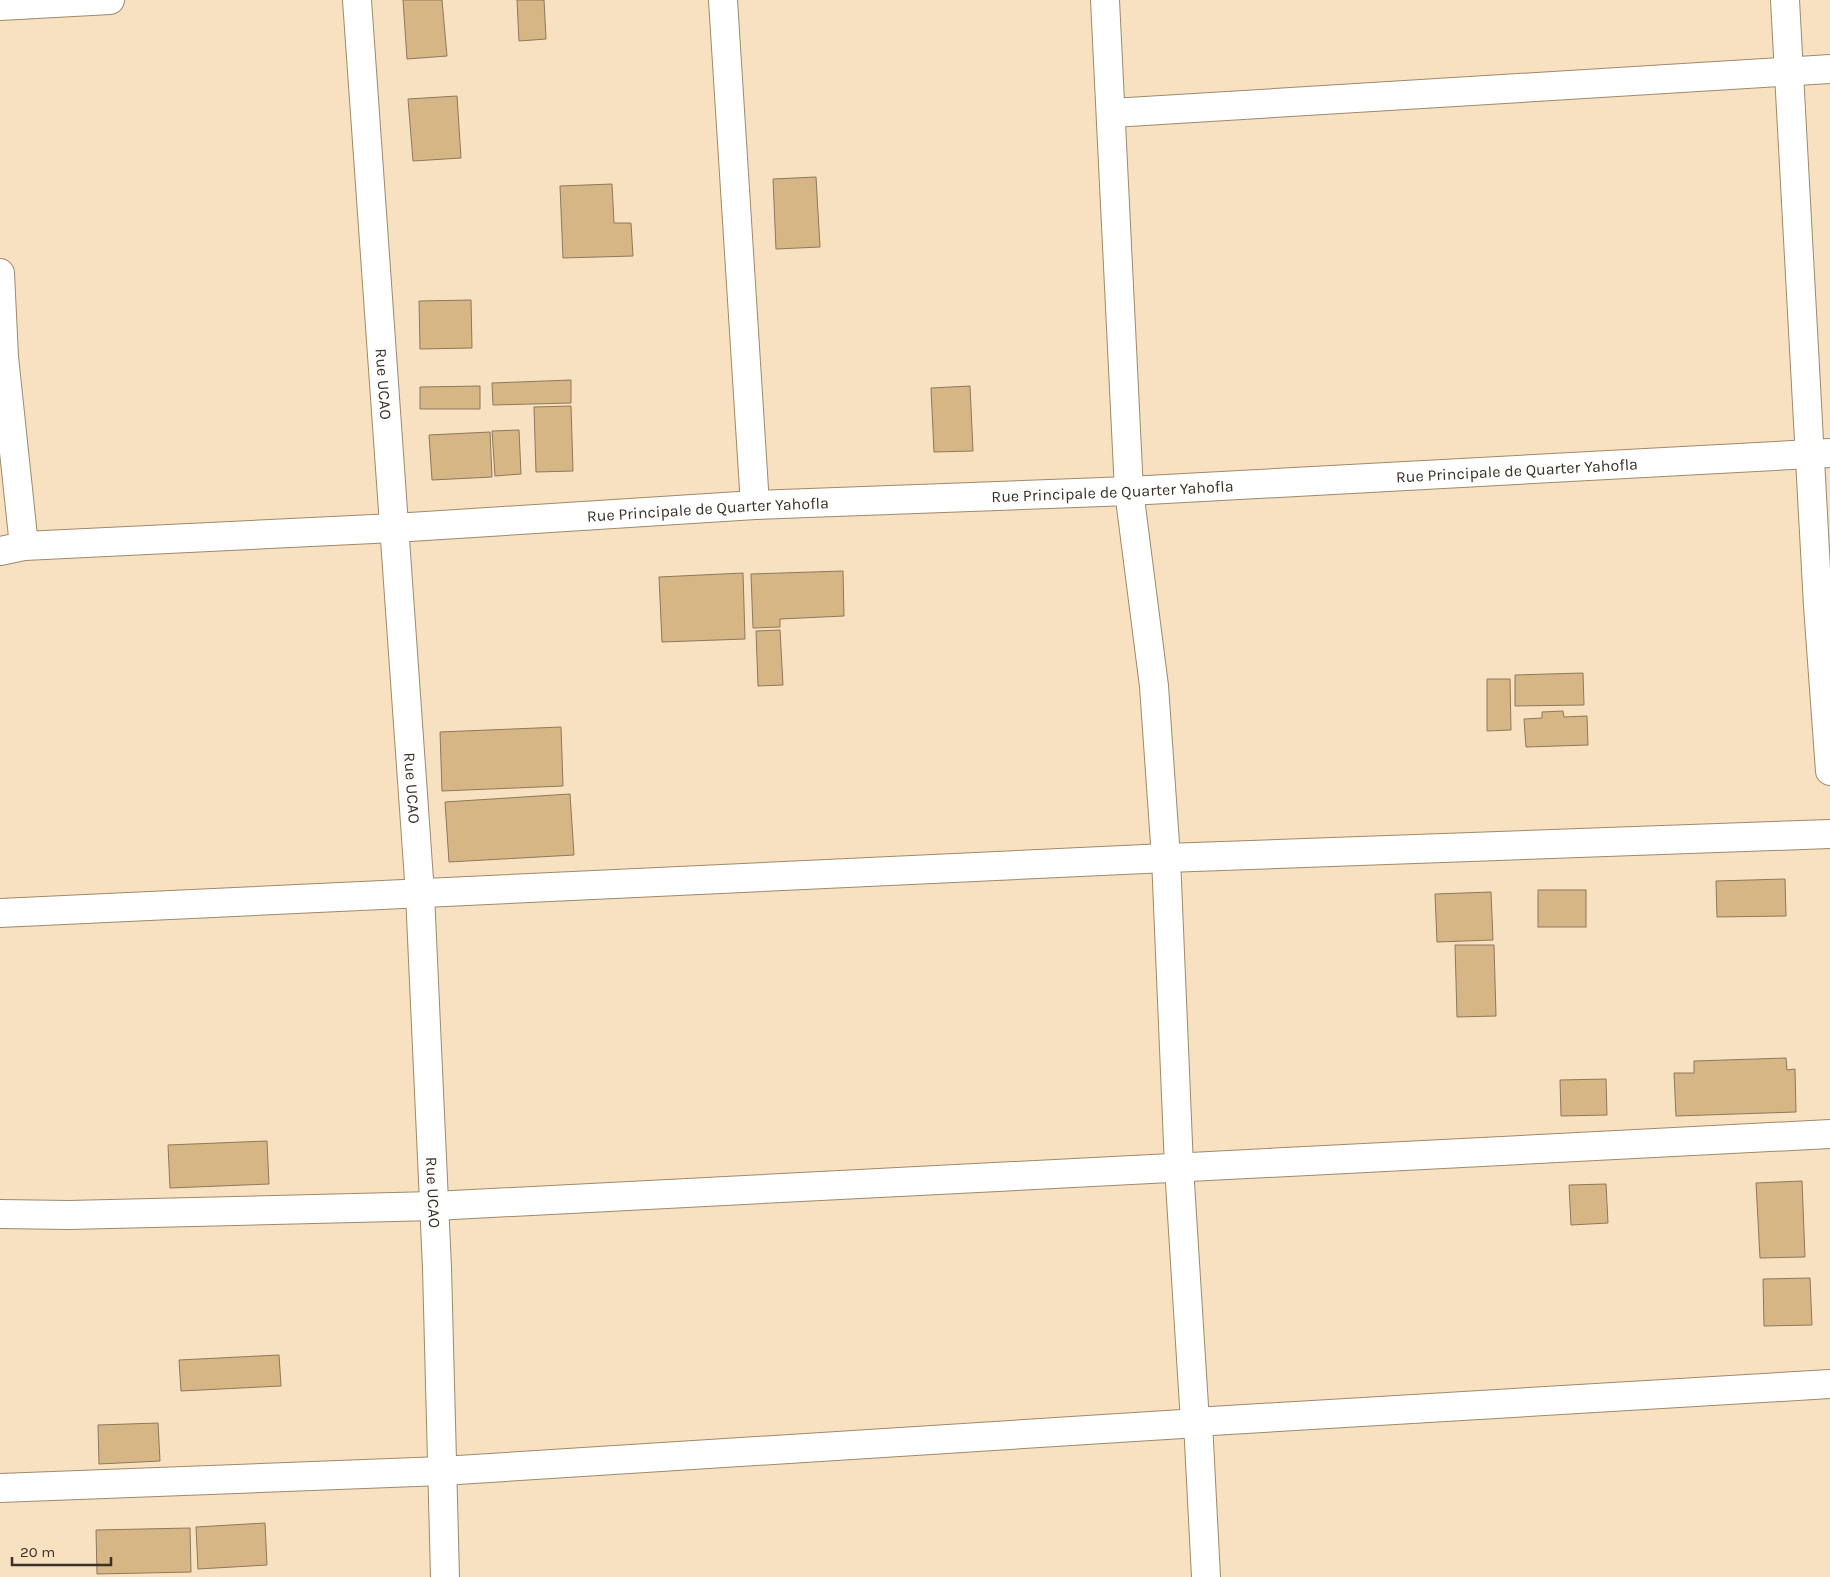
<svg xmlns="http://www.w3.org/2000/svg" width="1830" height="1577" font-family="Karla,sans-serif">
<style>
.building{fill:#d7b686;stroke:#8c785b}
.lines{fill:none;stroke-linecap:round;stroke-linejoin:round}
.minor-casing{stroke:#9e896b;stroke-width:30}
.minor{stroke:#fff;stroke-width:28}
.labels{text-anchor:middle;dominant-baseline:central;stroke-width:4.5;stroke-linejoin:round;paint-order:stroke}
.street-label{font-size:16px;fill:#3a3125;stroke:#f8e1c1}
</style>
<rect width="100%" height="100%" fill="#f8e1c1"/>
<g class="building">
<path d="M 403,0 L 442,0 L 447,56 L 407,59 Z"/>
<path d="M 517,0 L 544,0 L 546,39 L 519,41 Z"/>
<path d="M 457,96 L 461,158 L 413,161 L 408,99 Z"/>
<path d="M 816,177 L 820,247 L 776,249 L 773,179 Z"/>
<path d="M 612,184 L 614,223 L 631,223 L 633,256 L 563,258 L 560,186 Z"/>
<path d="M 471,300 L 472,348 L 420,349 L 419,301 Z"/>
<path d="M 571,380 L 571,403 L 493,405 L 492,383 Z"/>
<path d="M 480,386 L 480,409 L 420,409 L 420,387 Z"/>
<path d="M 970,386 L 973,451 L 934,452 L 931,388 Z"/>
<path d="M 571,406 L 573,471 L 536,472 L 534,407 Z"/>
<path d="M 519,430 L 521,474 L 495,476 L 492,431 Z"/>
<path d="M 490,432 L 492,477 L 432,480 L 429,435 Z"/>
<path d="M 843,571 L 844,616 L 780,619 L 780,627 L 753,628 L 751,574 Z"/>
<path d="M 743,573 L 745,639 L 662,642 L 659,577 Z"/>
<path d="M 780,630 L 783,685 L 758,686 L 756,631 Z"/>
<path d="M 1583,673 L 1584,705 L 1515,706 L 1515,675 Z"/>
<path d="M 1487,679 L 1510,679 L 1511,730 L 1487,731 Z"/>
<path d="M 1563,711 L 1564,717 L 1587,716 L 1588,745 L 1526,747 L 1524,719 L 1542,718 L 1542,712 Z"/>
<path d="M 561,727 L 563,786 L 442,791 L 440,732 Z"/>
<path d="M 570,794 L 574,855 L 449,862 L 445,802 Z"/>
<path d="M 1785,879 L 1786,916 L 1717,917 L 1716,881 Z"/>
<rect x="1538" y="890" width="48" height="37"/>
<path d="M 1491,892 L 1493,940 L 1437,942 L 1435,894 Z"/>
<path d="M 1455,945 L 1494,945 L 1496,1016 L 1457,1017 Z"/>
<path d="M 1786,1058 L 1787,1070 L 1795,1069 L 1796,1112 L 1676,1116 L 1674,1073 L 1694,1073 L 1694,1061 Z"/>
<path d="M 1606,1079 L 1607,1115 L 1561,1116 L 1560,1080 Z"/>
<path d="M 267,1141 L 269,1184 L 170,1188 L 168,1145 Z"/>
<path d="M 1802,1181 L 1805,1257 L 1760,1258 L 1756,1183 Z"/>
<path d="M 1606,1184 L 1608,1223 L 1571,1225 L 1569,1185 Z"/>
<path d="M 1810,1278 L 1812,1325 L 1764,1326 L 1763,1279 Z"/>
<path d="M 279,1355 L 281,1386 L 181,1391 L 179,1360 Z"/>
<path d="M 158,1423 L 160,1461 L 99,1464 L 98,1425 Z"/>
<path d="M 265,1523 L 267,1565 L 198,1569 L 196,1527 Z"/>
<path d="M 190,1528 L 191,1572 L 97,1574 L 96,1530 Z"/>
</g>
<g class="lines">
<defs>
<g id="minor">
<path id="s1" d="M 357,0 L 420,894 L 437,1268 L 445,1577"/>
<path d="M 723,0 L 755,505"/>
<path d="M 1105,0 L 1129,491 L 1154,686 L 1166,858 L 1179,1167 L 1195,1422 L 1198,1423 L 1206,1577"/>
<path d="M 1785,0 L 1818,606 L 1830,771"/>
<path d="M 0,6 L 110,0"/>
<path d="M 1112,113 L 1830,69"/>
<path id="s2" d="M 0,273 L 4,357 L 24,546 L 394,528 L 755,505 L 1129,491 L 1830,453"/>
<path d="M 0,551 L 24,546"/>
<path d="M 0,913 L 1166,858 L 1830,834"/>
<path d="M 0,1214 L 69,1215 L 434,1206 L 1830,1134"/>
<path d="M 1195,1422 L 1830,1384"/>
<path d="M 0,1488 L 442,1471 L 1198,1423"/>
</g>
</defs>
<use href="#minor" class="minor-casing"/>
<use href="#minor" class="minor"/>
</g>
<g class="labels">
<g class="street-label">
<text stroke="none"><textPath href="#s1" startOffset="385">Rue UCAO</textPath></text>
<text stroke="none"><textPath href="#s2" startOffset="1769">Rue Principale de Quarter Yahofla</textPath></text>
<text stroke="none"><textPath href="#s2" startOffset="1364">Rue Principale de Quarter Yahofla</textPath></text>
<text stroke="none"><textPath href="#s2" startOffset="959">Rue Principale de Quarter Yahofla</textPath></text>
<text stroke="none"><textPath href="#s1" startOffset="790">Rue UCAO</textPath></text>
<text stroke="none"><textPath href="#s1" startOffset="1195">Rue UCAO</textPath></text>
</g>
</g>
<path d="M12 1557v8h99v-8" fill="none" stroke="#3a3125" stroke-width="2.5"/>
<text x="20" y="1557" font-size="15" fill="#3a3125" stroke="#f8e1c1" stroke-width="4" paint-order="stroke">20 m</text>
</svg>
